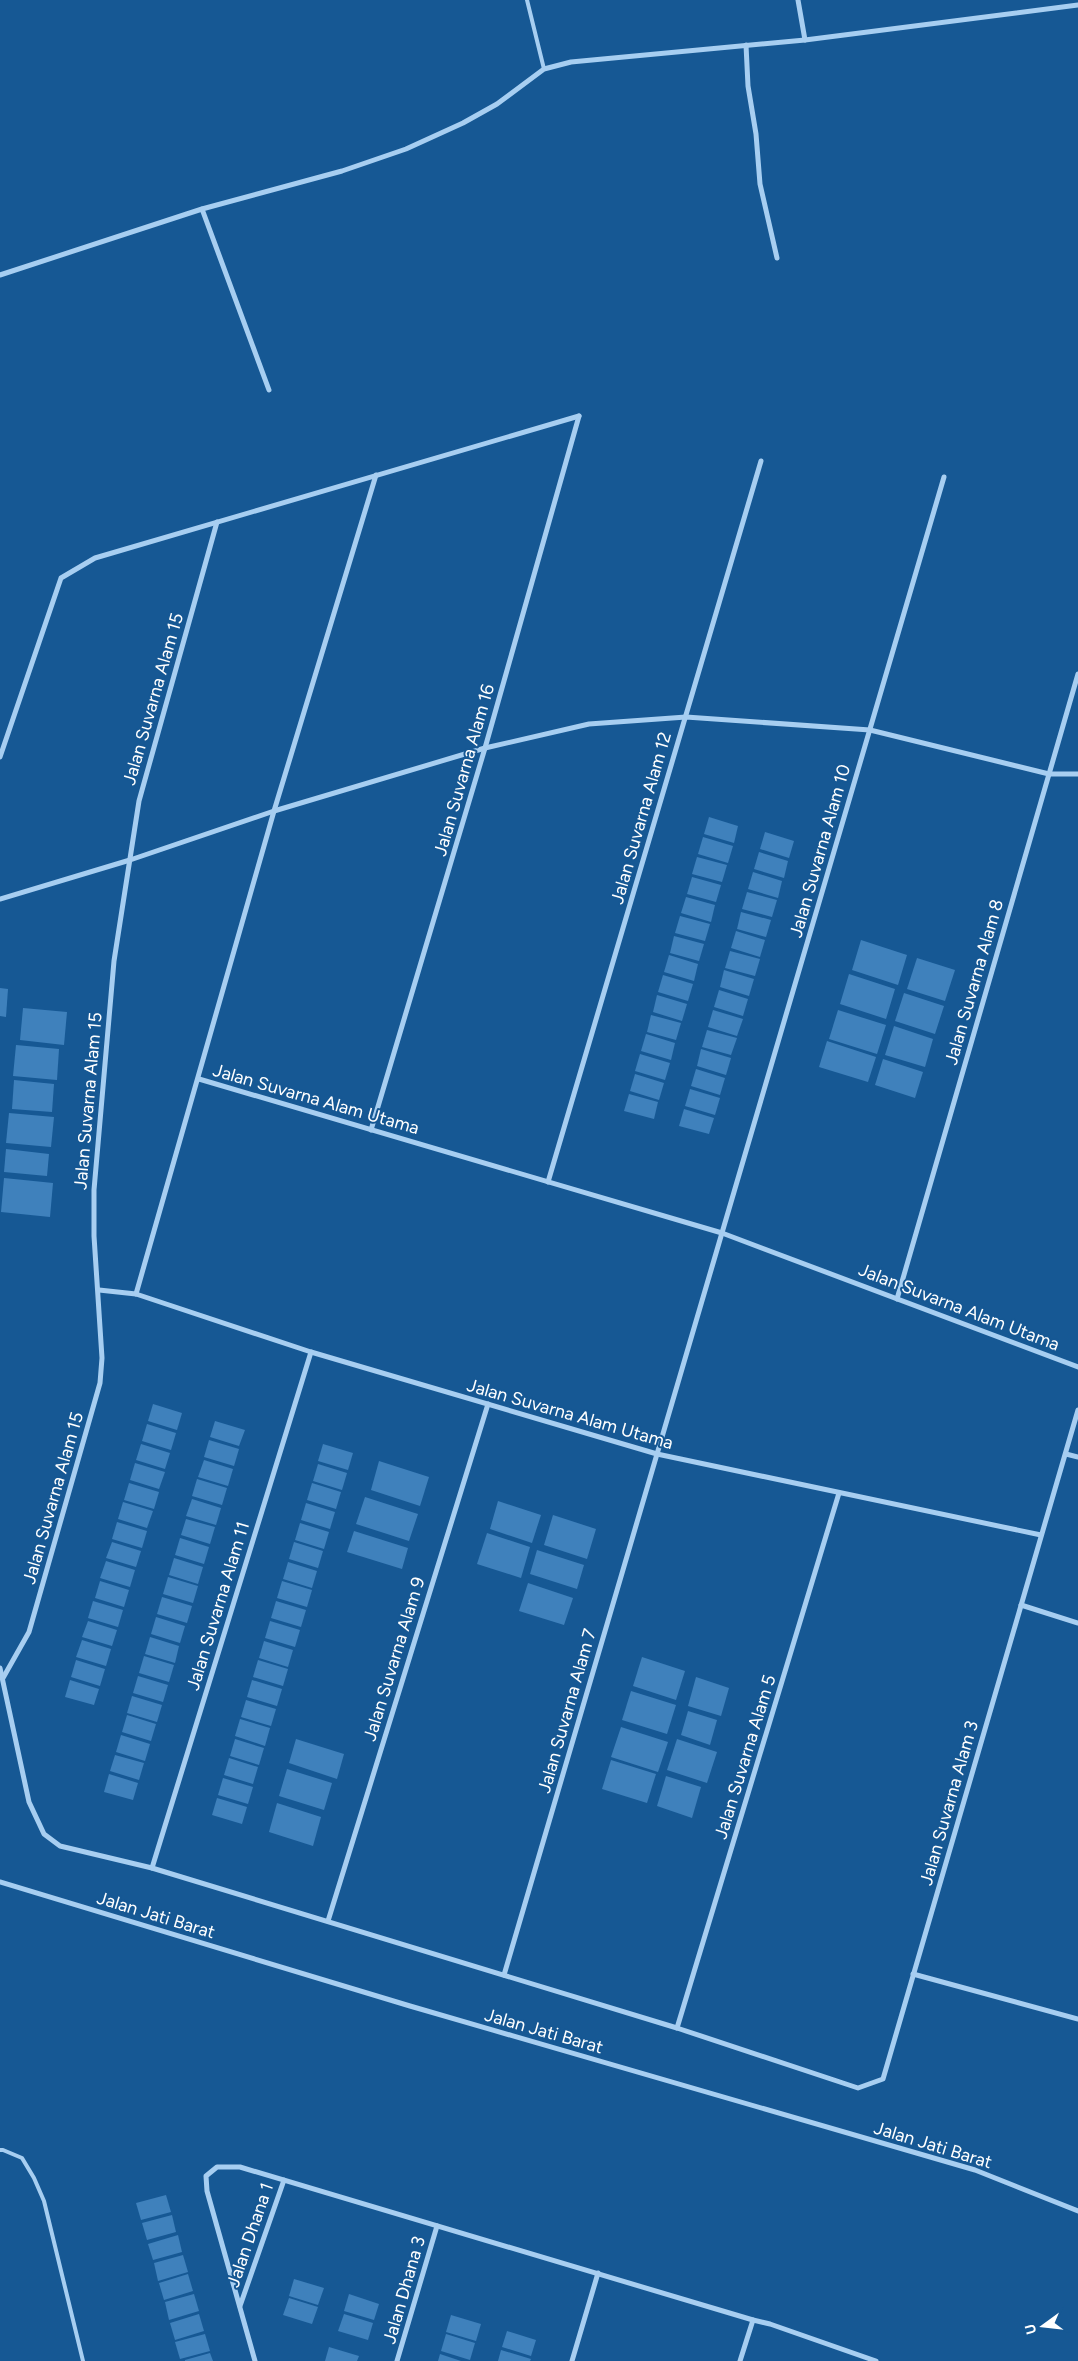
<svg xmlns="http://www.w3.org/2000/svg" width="1078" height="2361" font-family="Figtree,sans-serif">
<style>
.building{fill:#3f81bc}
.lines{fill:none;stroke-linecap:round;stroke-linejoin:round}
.service{stroke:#a7cef1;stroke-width:4}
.minor{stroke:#a7cef1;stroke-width:5}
.labels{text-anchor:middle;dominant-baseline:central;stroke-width:4;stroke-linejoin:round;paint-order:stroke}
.street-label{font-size:18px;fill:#fff;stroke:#165894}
</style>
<rect width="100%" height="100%" fill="#165894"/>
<g class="building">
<path d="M 709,817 L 738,826 L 734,843 L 704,834 Z"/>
<path d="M 765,832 L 794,841 L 789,858 L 760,849 Z"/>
<path d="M 703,837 L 733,846 L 728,863 L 698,854 Z"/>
<path d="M 759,852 L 788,861 L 784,878 L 754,869 Z"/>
<path d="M 697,857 L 727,865 L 722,882 L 692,874 Z"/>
<path d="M 753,872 L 782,881 L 778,898 L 748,889 Z"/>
<path d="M 692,877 L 721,885 L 716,902 L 687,894 Z"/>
<path d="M 747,892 L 777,900 L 772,917 L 742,909 Z"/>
<path d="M 686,897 L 715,905 L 711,922 L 681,913 Z"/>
<path d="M 741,912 L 771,920 L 766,937 L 737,929 Z"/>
<path d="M 680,916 L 710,924 L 705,941 L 675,933 Z"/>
<path d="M 736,931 L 765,940 L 760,957 L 731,948 Z"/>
<path d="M 674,936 L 704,944 L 699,961 L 670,953 Z"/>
<path d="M 861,940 L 907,955 L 898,985 L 852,970 Z"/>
<path d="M 730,951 L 760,959 L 755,976 L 725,968 Z"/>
<path d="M 669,955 L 698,964 L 694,981 L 664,972 Z"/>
<path d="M 917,958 L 955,970 L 945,1001 L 907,989 Z"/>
<path d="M 724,970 L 754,979 L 749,996 L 720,987 Z"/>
<path d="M 849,974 L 895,989 L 886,1019 L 840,1004 Z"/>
<path d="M 663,975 L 693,984 L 688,1001 L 658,992 Z"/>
<path d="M 0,988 L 8,989 L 6,1017 L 0,1016 Z"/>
<path d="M 719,990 L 748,999 L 743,1016 L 714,1007 Z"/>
<path d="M 904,993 L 944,1006 L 935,1034 L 895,1021 Z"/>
<path d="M 657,995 L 687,1004 L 682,1021 L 653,1012 Z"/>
<path d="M 23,1008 L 67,1012 L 64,1045 L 20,1040 Z"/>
<path d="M 713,1010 L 743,1019 L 737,1036 L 708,1027 Z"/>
<path d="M 838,1010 L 886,1025 L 877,1054 L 829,1039 Z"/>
<path d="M 651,1015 L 681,1023 L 676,1040 L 647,1032 Z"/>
<path d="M 894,1026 L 933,1039 L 925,1067 L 885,1055 Z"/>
<path d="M 707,1030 L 737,1038 L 731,1055 L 702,1047 Z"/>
<path d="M 646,1034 L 675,1043 L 671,1060 L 641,1051 Z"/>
<path d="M 827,1041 L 876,1057 L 868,1082 L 819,1067 Z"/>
<path d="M 16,1045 L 59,1049 L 57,1080 L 13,1076 Z"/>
<path d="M 701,1049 L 731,1058 L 726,1075 L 697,1066 Z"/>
<path d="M 640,1054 L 670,1063 L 665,1080 L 635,1071 Z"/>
<path d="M 883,1059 L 923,1072 L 915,1098 L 875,1085 Z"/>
<path d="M 696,1069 L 725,1078 L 720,1095 L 691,1086 Z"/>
<path d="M 635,1074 L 664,1083 L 659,1100 L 630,1091 Z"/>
<path d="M 14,1080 L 54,1084 L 52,1112 L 12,1109 Z"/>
<path d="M 690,1089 L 720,1098 L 715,1115 L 685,1106 Z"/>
<path d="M 629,1094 L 658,1102 L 654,1119 L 624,1111 Z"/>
<path d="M 684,1109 L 714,1118 L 709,1134 L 679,1126 Z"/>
<path d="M 9,1113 L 54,1117 L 51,1147 L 6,1143 Z"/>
<path d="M 6,1149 L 49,1154 L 47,1176 L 4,1172 Z"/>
<path d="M 4,1178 L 53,1183 L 50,1217 L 1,1212 Z"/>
<path d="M 153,1404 L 182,1413 L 177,1430 L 148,1421 Z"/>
<path d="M 215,1421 L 245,1430 L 239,1446 L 210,1437 Z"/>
<path d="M 147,1424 L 176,1433 L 171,1450 L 142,1441 Z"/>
<path d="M 209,1440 L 239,1449 L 234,1466 L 204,1457 Z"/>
<path d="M 141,1444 L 170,1453 L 165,1469 L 136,1460 Z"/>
<path d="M 323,1444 L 353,1453 L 348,1470 L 318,1461 Z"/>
<path d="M 204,1460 L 233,1469 L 228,1486 L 198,1477 Z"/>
<path d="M 379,1461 L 429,1477 L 420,1506 L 371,1490 Z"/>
<path d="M 135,1463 L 165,1472 L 159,1489 L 130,1480 Z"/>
<path d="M 318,1464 L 347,1473 L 342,1490 L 313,1481 Z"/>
<path d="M 197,1479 L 227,1488 L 222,1505 L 192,1496 Z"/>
<path d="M 129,1483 L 159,1492 L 154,1509 L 124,1500 Z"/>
<path d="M 312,1483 L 341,1492 L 336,1509 L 307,1500 Z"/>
<path d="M 365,1497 L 418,1514 L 409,1541 L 356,1524 Z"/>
<path d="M 192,1499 L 221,1508 L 216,1525 L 186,1516 Z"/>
<path d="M 498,1501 L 541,1515 L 532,1543 L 490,1529 Z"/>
<path d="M 123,1502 L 153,1511 L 147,1528 L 118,1519 Z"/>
<path d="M 306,1503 L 335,1512 L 330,1529 L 301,1520 Z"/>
<path d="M 553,1515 L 596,1529 L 587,1559 L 544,1545 Z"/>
<path d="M 186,1519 L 215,1527 L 210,1544 L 181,1535 Z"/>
<path d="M 117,1522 L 147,1531 L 142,1548 L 112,1539 Z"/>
<path d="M 300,1523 L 329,1532 L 324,1549 L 295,1540 Z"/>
<path d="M 354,1531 L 408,1548 L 402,1569 L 347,1552 Z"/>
<path d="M 487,1533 L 530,1547 L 521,1578 L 477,1564 Z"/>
<path d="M 180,1538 L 209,1547 L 204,1564 L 175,1555 Z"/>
<path d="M 112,1542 L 141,1551 L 136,1567 L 106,1558 Z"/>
<path d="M 294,1542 L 323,1551 L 318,1568 L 289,1559 Z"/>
<path d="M 537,1550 L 584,1565 L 577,1589 L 530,1574 Z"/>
<path d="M 174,1558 L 203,1567 L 198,1584 L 169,1575 Z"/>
<path d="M 106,1561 L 135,1570 L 130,1587 L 100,1578 Z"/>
<path d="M 288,1562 L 317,1571 L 312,1588 L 283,1579 Z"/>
<path d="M 168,1577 L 198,1586 L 193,1603 L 163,1594 Z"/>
<path d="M 100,1581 L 129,1590 L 124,1607 L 95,1598 Z"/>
<path d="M 282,1581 L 312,1590 L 307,1607 L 277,1598 Z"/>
<path d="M 528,1583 L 573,1598 L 564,1625 L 519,1611 Z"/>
<path d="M 162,1597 L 192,1606 L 187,1623 L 157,1614 Z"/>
<path d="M 93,1601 L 123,1610 L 118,1627 L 88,1618 Z"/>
<path d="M 276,1601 L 306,1610 L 301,1627 L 271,1618 Z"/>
<path d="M 156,1617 L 185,1626 L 180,1643 L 151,1634 Z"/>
<path d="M 88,1621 L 117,1630 L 112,1646 L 82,1637 Z"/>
<path d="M 270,1621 L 300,1630 L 295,1647 L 265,1638 Z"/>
<path d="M 150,1637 L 179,1646 L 175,1663 L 145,1654 Z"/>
<path d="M 82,1640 L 111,1649 L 106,1666 L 76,1657 Z"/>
<path d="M 264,1641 L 293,1650 L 288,1667 L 259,1658 Z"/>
<path d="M 144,1656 L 174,1665 L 169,1682 L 139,1673 Z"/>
<path d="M 642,1657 L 685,1671 L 676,1700 L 633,1686 Z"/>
<path d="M 76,1660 L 105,1669 L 100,1686 L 71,1677 Z"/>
<path d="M 258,1660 L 288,1669 L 283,1686 L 253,1677 Z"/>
<path d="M 138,1676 L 168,1685 L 163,1702 L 133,1693 Z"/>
<path d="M 696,1677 L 729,1688 L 721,1716 L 688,1706 Z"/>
<path d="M 70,1680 L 99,1689 L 94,1705 L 65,1697 Z"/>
<path d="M 252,1680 L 282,1689 L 277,1706 L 247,1697 Z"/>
<path d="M 631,1691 L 676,1705 L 667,1734 L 622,1720 Z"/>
<path d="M 132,1696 L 162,1705 L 157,1722 L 127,1713 Z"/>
<path d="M 246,1700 L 276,1709 L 271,1726 L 241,1717 Z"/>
<path d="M 688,1711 L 717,1720 L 710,1745 L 681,1735 Z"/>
<path d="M 127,1715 L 156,1724 L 151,1741 L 122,1732 Z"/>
<path d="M 240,1719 L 270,1728 L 265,1746 L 235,1736 Z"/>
<path d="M 621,1727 L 668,1742 L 658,1772 L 611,1757 Z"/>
<path d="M 121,1735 L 150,1744 L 145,1761 L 116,1752 Z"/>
<path d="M 235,1739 L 264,1748 L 259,1765 L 230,1756 Z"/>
<path d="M 296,1739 L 344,1754 L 337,1779 L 289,1763 Z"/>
<path d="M 677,1739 L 717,1752 L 707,1783 L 667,1770 Z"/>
<path d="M 115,1755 L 144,1763 L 139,1780 L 110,1771 Z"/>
<path d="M 229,1758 L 258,1767 L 253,1784 L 224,1775 Z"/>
<path d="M 611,1760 L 656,1774 L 647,1803 L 602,1789 Z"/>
<path d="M 287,1769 L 332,1783 L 324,1810 L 279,1796 Z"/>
<path d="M 109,1774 L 138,1783 L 133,1800 L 104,1792 Z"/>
<path d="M 666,1776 L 701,1787 L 692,1818 L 657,1806 Z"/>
<path d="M 223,1778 L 253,1787 L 248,1804 L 218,1795 Z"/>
<path d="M 217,1798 L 247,1807 L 242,1824 L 212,1815 Z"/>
<path d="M 277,1803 L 321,1817 L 313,1846 L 269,1832 Z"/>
<path d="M 166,2195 L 171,2212 L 141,2220 L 136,2203 Z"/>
<path d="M 172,2215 L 176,2232 L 147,2240 L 142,2223 Z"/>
<path d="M 178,2235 L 182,2252 L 153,2260 L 148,2244 Z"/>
<path d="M 183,2255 L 188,2272 L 158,2281 L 154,2263 Z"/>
<path d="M 188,2274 L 193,2291 L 164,2300 L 159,2283 Z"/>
<path d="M 294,2279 L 324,2288 L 318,2305 L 289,2296 Z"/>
<path d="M 194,2294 L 199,2311 L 169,2320 L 165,2302 Z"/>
<path d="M 349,2294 L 379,2304 L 374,2320 L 344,2311 Z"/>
<path d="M 289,2298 L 318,2307 L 312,2324 L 283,2315 Z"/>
<path d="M 199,2314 L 204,2331 L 175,2340 L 170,2323 Z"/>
<path d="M 344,2314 L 373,2323 L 368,2340 L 338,2331 Z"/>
<path d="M 451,2315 L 481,2324 L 476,2341 L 446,2332 Z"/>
<path d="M 507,2331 L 536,2340 L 531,2356 L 502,2347 Z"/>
<path d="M 205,2334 L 210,2351 L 180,2359 L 175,2342 Z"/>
<path d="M 446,2334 L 475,2343 L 470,2360 L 441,2351 Z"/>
<path d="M 329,2347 L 359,2356 L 357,2361 L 325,2361 Z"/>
<path d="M 501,2350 L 531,2359 L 530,2361 L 498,2361 Z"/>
<path d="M 210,2353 L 213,2361 L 185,2361 L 185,2360 Z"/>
<path d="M 440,2354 L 461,2361 L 438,2361 Z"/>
</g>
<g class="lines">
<g class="service">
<path d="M 527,0 L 544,69"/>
<path d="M 0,2150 L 3,2150 L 22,2158 L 34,2178 L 44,2201 L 83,2361"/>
</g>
<g class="minor">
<path d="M 798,0 L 805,40"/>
<path d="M 746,45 L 748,86 L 756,134 L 760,184 L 777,258"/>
<path d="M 202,209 L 269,390"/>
<path d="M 0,275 L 202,209 L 342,171 L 406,149 L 463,123 L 497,104 L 544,69 L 571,62 L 805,40 L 1078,5"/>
<path d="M 0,757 L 61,578 L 95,558 L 579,416"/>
<path d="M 0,899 L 130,860 L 274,811 L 485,748 L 589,724 L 686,717 L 870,730 L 1049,774 L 1078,774"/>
<path d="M 199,1079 L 722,1233 L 1078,1367"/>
<path d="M 371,1130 L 485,748 L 579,416"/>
<path d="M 548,1182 L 761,461"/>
<path d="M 99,1290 L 136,1294 L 311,1352 L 657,1454 L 1041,1535"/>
<path d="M 136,1294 L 274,811 L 376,475"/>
<path d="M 897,1299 L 1078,674"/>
<path d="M 1066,1454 L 1078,1457"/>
<path d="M 1021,1605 L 1078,1623"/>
<path d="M 0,1668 L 29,1802 L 44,1834 L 60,1846 L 152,1868 L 677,2028 L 858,2088 L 883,2079 L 1078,1410"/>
<path d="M 3,1678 L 29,1632 L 100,1383 L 102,1358 L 94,1236 L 94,1190 L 114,961 L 139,801 L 217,522"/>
<path d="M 152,1868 L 311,1352"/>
<path d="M 0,1882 L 410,2006 L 975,2170 L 1078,2211"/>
<path d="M 328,1921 L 488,1404"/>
<path d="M 913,1974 L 1078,2019"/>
<path d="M 504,1975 L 944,477"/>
<path d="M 677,2028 L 839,1493"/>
<path d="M 240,2306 L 284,2180"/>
<path d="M 255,2361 L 207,2191 L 206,2176 L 217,2167 L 240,2167 L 753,2320 L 770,2324 L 876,2361"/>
<path d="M 397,2361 L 437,2226"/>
<path d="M 572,2361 L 598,2273"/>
<path d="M 740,2361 L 753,2320"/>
</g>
</g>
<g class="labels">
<g class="street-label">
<text transform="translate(153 699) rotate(-74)">Jalan Suvarna Alam 15</text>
<text transform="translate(464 770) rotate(-74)">Jalan Suvarna Alam 16</text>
<text transform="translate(641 818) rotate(-74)">Jalan Suvarna Alam 12</text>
<text transform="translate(820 851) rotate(-74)">Jalan Suvarna Alam 10</text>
<text transform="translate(974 982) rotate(-74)">Jalan Suvarna Alam 8</text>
<text transform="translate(316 1099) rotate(16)">Jalan Suvarna Alam Utama</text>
<text transform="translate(88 1101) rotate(-85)">Jalan Suvarna Alam 15</text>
<text transform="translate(959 1307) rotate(21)">Jalan Suvarna Alam Utama</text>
<text transform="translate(570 1414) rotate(16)">Jalan Suvarna Alam Utama</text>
<text transform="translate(53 1498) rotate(-74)">Jalan Suvarna Alam 15</text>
<text transform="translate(218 1606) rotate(-73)">Jalan Suvarna Alam 11</text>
<text transform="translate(394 1659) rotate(-73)">Jalan Suvarna Alam 9</text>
<text transform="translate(567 1711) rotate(-74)">Jalan Suvarna Alam 7</text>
<text transform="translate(745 1757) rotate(-73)">Jalan Suvarna Alam 5</text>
<text transform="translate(949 1803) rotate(-74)">Jalan Suvarna Alam 3</text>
<text transform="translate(156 1915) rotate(17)">Jalan Jati Barat</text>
<text transform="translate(544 2031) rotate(16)">Jalan Jati Barat</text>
<text transform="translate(933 2145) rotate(17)">Jalan Jati Barat</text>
<text transform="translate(250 2235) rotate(-71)">Jalan Dhana 1</text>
<text transform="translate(404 2290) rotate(-74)">Jalan Dhana 3</text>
</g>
</g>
<g transform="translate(1043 2326) rotate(255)" stroke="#165894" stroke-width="4" paint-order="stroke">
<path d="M0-4L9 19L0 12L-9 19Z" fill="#ffffff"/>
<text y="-8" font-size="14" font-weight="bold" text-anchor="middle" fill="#ffffff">U</text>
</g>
</svg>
